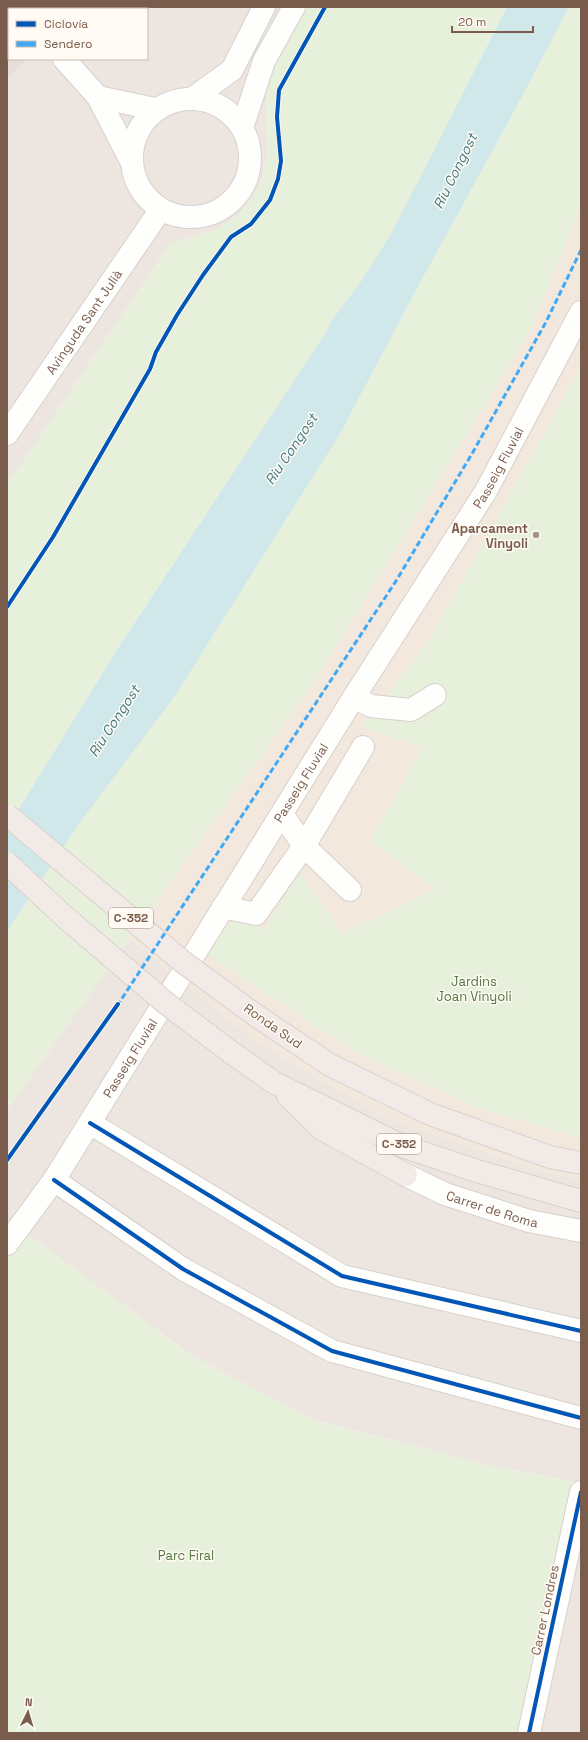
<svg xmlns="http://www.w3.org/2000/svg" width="588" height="1740" font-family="'Space Grotesk',sans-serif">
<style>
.residential{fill:#f2e8de}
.industrial{fill:#ede5e0;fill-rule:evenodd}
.green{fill:#e7f0db}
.water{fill:#d0e8ea}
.building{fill:#e6ded7}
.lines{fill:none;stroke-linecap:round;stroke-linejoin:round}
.minor-casing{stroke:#d7d1cb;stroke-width:24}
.highway-casing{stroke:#dad1cc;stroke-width:24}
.minor{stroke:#fefefd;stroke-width:22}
.highway{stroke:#f2eae7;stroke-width:22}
.highway-bridge-casing{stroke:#dad1cc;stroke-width:24;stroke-linecap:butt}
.highway-bridge{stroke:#f2eae7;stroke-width:22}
.quiet{stroke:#3fa9f5;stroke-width:3;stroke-dasharray:6 3;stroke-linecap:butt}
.cycleway-casing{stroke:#fffaf3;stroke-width:6}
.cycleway{stroke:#0057b8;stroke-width:4}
.poi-dot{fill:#a69286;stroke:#fffaf3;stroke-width:1.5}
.labels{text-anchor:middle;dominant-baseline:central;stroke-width:3;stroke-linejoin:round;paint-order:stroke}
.shield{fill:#fffaf3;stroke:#a28b7f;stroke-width:1}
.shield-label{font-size:12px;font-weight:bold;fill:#7a5c4d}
.street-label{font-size:13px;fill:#7a5c4d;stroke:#fffaf3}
.poi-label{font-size:13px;font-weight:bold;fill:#7a5c4d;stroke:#fffaf3;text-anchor:end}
.park-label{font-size:13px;fill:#537a41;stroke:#fffaf3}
.water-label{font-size:14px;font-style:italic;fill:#437c86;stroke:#fffaf3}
</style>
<rect width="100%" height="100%" fill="#f9f5f0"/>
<path class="residential" d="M 581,205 L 581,1180 L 534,1169 L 384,1117 L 258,1043 L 129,939 L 314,682 L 529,333 Z"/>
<g class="industrial">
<path d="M 7,7 L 301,7 L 266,78 L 267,156 L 260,186 L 237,217 L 215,230 L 171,243 L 7,485 ZM 9,9 L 147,9 L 147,59 L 9,59 Z"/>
<path d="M 129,939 L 258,1043 L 384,1117 L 534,1169 L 581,1180 L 581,1483 L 483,1464 L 312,1419 L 194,1357 L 7,1219 L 7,1110 Z"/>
<path d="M 581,1537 L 581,1733 L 529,1733 Z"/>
</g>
<g class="green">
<path d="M 301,7 L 507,7 L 392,232 L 362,280 L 332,320 L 326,332 L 118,648 L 7,828 L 7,485 L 171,243 L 215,230 L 237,217 L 260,186 L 267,156 L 266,78 Z"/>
<path d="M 569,7 L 581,7 L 581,205 L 529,333 L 314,682 L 7,1110 L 7,931 L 81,821 L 175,696 L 340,434 L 414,294 L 516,108 Z"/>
<path d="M 581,367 L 581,1138 L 479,1108 L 355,1052 L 207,954 L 236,914 L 264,929 L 299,873 L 343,933 L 435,889 L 370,841 L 423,747 L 362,727 L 428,642 Z"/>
<path d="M 7,1219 L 194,1357 L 312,1419 L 483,1464 L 581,1483 L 529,1733 L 7,1733 Z"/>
</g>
<path class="water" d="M 507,7 L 569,7 L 516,108 L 414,294 L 340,434 L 175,696 L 81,821 L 7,931 L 7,828 L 118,648 L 326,332 L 332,320 L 362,280 L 392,232 Z"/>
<g class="building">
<path d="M 130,7 L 146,7 L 145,9 L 133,9 Z"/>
<path d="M 7,40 L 9,42 L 9,59 L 23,59 L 25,62 L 7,77 Z"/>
</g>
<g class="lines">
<defs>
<g id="minor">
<path d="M 20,7 L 22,9"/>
<path d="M 64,59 L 98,97 L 131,161"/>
<path d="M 98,97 L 155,109"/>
<path d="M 193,98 L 232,70 L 264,7"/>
<circle cx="191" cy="158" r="59"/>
<path d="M 242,128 L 264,61 L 294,7"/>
<path id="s1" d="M 7,434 L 161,209"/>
<path d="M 354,697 L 371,706 L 411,710 L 435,695"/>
<path d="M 350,890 L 304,846 L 363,747"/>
<path d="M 223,907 L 256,914 L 304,846 L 282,814"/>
<path d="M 90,1123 L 342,1276 L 581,1331"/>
<path id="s2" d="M 406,1175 L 445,1194 L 529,1221 L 581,1231"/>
<path d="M 54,1180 L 183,1269 L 332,1351 L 581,1418"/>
<path id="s3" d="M 7,1244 L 54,1180 L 354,697 L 486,491 L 581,312"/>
<path d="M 529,1733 L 581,1492"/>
</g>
<g id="highway">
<path d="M 258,1017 L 330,1065 L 430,1114 L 550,1157 L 581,1163"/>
<path d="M 232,1053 L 273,1082 L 402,1146 L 477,1171 L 581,1201"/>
<path d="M 288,1096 L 322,1129 L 406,1175"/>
</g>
</defs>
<use href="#minor" class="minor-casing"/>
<use href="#highway" class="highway-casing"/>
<use href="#minor" class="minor"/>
<use href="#highway" class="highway"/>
<defs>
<g id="highway-bridge">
<path d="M 7,815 L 183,962 L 258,1017"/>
<path d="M 7,863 L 66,918 L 167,1004 L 232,1053"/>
</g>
</defs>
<use href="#highway-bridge" class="highway-bridge-casing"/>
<use href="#highway-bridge" class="highway-bridge"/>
<path class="quiet" d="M 117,1006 L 396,581 L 473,452 L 546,322 L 581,250"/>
<defs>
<g id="cycleway">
<path d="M 7,607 L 53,537 L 150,369 L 156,352 L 177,315 L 203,275 L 231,237 L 251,224 L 270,200 L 278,179 L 281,161 L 277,117 L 279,90 L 325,7"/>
<path d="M 90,1123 L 342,1276 L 581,1331"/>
<path d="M 7,1160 L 118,1004"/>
<path d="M 54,1180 L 183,1269 L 332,1351 L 581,1418"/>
<path d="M 529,1733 L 581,1492"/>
</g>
</defs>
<use href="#cycleway" class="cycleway-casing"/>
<use href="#cycleway" class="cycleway"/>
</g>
<circle class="poi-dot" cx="536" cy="535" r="4"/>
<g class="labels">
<g class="shield">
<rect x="109" y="908" width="44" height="20" rx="3"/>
<rect x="377" y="1134" width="44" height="20" rx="3"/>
</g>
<g class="shield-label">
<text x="131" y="918">C-352</text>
<text x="399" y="1144">C-352</text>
</g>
<g class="street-label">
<text stroke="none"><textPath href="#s1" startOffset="136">Avinguda Sant Julià</textPath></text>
<text stroke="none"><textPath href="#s3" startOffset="919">Passeig Fluvial</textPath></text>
<text stroke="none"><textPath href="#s3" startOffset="547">Passeig Fluvial</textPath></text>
<text transform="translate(273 1026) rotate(35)">Ronda Sud</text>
<text stroke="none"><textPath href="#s3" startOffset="223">Passeig Fluvial</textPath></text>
<text stroke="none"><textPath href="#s2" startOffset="93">Carrer de Roma</textPath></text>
<text transform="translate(545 1610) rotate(-78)">Carrer Londres</text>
</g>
<g class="poi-label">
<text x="528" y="528">Aparcament<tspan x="528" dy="15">Vinyoli</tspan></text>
</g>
<g class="park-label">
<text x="474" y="981">Jardins<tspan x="474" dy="15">Joan Vinyoli</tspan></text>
<text x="186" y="1555">Parc Firal</text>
</g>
<g class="water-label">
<text transform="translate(455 171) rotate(-64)">Riu Congost</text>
<text transform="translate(291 449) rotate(-56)">Riu Congost</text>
<text transform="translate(114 721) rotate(-57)">Riu Congost</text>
</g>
</g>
<rect width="588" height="1740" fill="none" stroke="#7a5c4d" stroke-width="16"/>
<rect x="8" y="8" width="140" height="52" fill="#fffaf3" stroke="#cabbb1"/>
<rect x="16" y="21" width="20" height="6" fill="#0057b8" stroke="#cabbb1"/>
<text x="44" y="28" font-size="12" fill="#7a5c4d">Ciclovía</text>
<rect x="16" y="41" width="20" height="6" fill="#3fa9f5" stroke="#cabbb1"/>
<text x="44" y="48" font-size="12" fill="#7a5c4d">Sendero</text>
<g transform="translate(28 1712) rotate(5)" stroke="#fffaf3" stroke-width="3" paint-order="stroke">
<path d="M0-3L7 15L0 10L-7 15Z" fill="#7a5c4d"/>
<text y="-6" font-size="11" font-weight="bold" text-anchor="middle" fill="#7a5c4d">N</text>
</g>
<path d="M452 26v6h81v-6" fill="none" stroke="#7a5c4d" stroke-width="2"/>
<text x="458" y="26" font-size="12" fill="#7a5c4d" stroke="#fffaf3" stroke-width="3" paint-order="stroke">20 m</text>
</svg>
